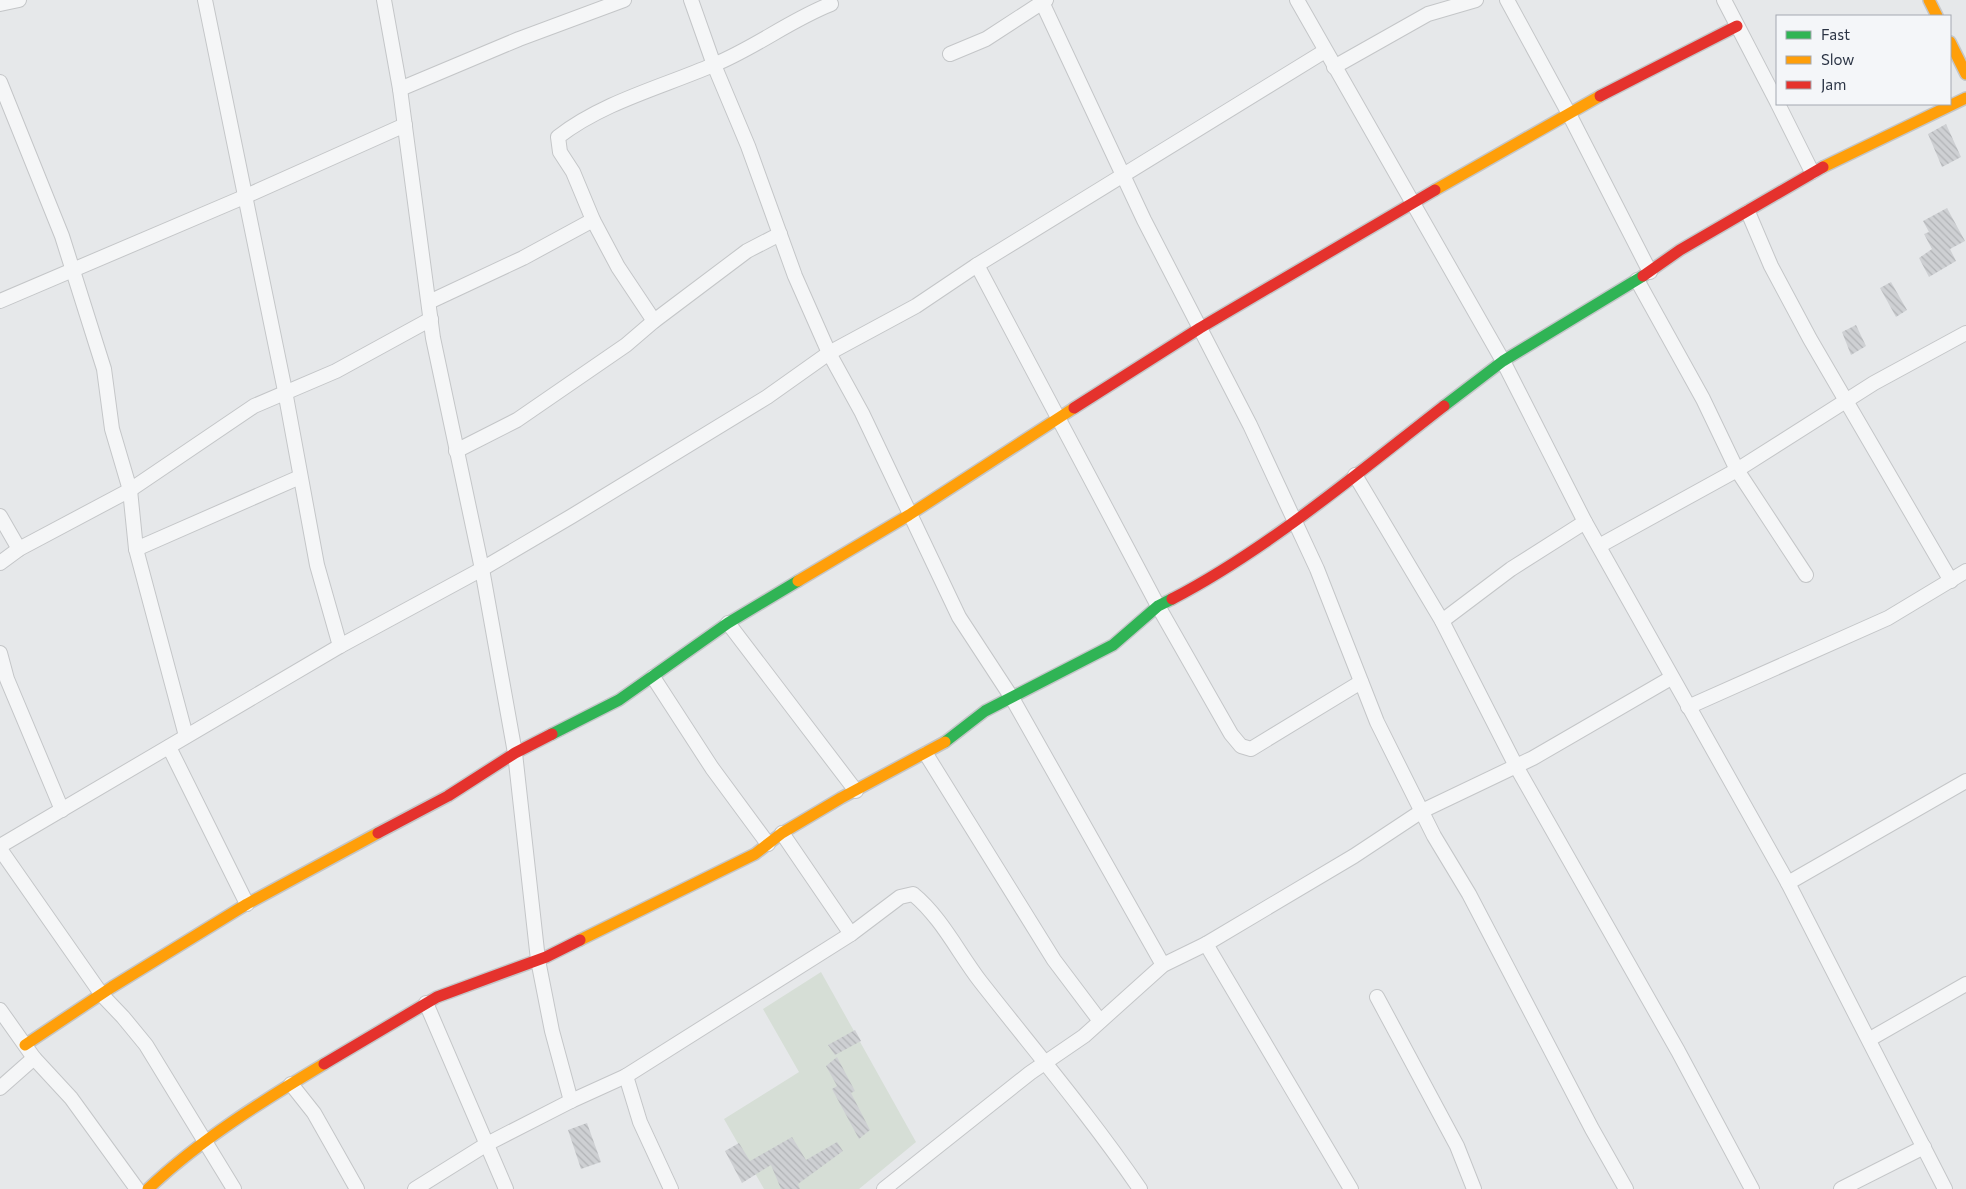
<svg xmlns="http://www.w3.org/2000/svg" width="1966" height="1189" font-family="Commissioner,sans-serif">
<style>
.green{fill:#d6ded6}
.building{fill:url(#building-back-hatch)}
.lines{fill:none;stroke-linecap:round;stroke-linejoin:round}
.street-casing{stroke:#c4c6c8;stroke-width:16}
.fast-casing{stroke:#c4c6c8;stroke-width:14}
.slow-casing{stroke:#c4c6c8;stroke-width:14}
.jam-casing{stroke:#c4c6c8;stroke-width:14}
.street{stroke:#f5f6f7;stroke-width:14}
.fast{stroke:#30b455;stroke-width:11}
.slow{stroke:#ff9f0a;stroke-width:11}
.jam{stroke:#e5322d;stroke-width:11}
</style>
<defs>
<pattern id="building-back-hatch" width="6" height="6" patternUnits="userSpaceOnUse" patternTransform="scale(1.25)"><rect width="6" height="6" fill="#ced0d3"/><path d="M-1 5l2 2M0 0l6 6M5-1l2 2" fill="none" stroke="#b1b3b6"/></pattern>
</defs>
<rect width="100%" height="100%" fill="#e6e8ea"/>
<path class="green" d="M 821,972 L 916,1142 L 859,1189 L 764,1189 L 724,1119 L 799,1072 L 763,1009 Z"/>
<g class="building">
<path d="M 1946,124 L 1961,157 L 1942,167 L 1928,134 Z"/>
<path d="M 1947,208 L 1965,241 L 1950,249 L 1956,261 L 1929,277 L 1919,258 L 1932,249 L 1924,234 L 1929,232 L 1923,221 Z"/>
<path d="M 1891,282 L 1907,310 L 1896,317 L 1880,288 Z"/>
<path d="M 1856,325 L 1866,346 L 1851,355 L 1842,332 Z"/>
<path d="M 855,1030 L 861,1041 L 835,1055 L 828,1045 Z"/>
<path d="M 837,1057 L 855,1091 L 851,1093 L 870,1130 L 859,1139 L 832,1089 L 837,1086 L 826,1066 Z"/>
<path d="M 587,1123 L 601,1162 L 581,1169 L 568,1130 Z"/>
<path d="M 792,1137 L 806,1160 L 837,1142 L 843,1151 L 798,1184 L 800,1189 L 781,1189 L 771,1165 L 742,1183 L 725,1151 L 739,1143 L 750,1161 Z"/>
</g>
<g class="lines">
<defs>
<g id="street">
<path d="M 205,0 L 285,391 L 317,565 L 340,646"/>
<path d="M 384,0 L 400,89 L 433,338 L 482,569 L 515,753 L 538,960 L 552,1031 L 571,1101"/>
<path d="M 691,0 L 714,65 L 748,146 L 795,276 L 829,353 L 862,413 L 959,617 L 1012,698 L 1163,965"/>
<path d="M 1041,0 L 1144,220 L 1250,425 L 1317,569 L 1377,722 L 1434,836 L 1469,894 L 1592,1129 L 1626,1189"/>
<path d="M 1297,0 L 1503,361 L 1585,522 L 1788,883 L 1945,1189"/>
<path d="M 1507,0 L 1568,112 L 1650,272"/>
<path d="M 1724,0 L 1777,102"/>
<path d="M 0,4 L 19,0"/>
<path d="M 950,54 L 986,39 L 1046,0"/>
<path d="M 1334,67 L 1428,14 L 1476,0"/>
<path d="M 0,82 L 62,236 L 104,369 L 112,429 L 130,490 L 136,549 L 186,736"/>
<path d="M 400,89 L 519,39 L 624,0"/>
<path d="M 1778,104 L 1812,172"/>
<path d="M 1748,212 L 1771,266 L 1810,339 L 1951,581"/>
<path d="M 977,265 L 1158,606 L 1231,734 L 1241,746 L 1251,749 L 1361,682"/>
<path d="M 1637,280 L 1703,399 L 1737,470 L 1806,575"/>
<path d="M 0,301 L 244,197 L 405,125"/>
<path d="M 429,302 L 523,258 L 593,220"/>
<path d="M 654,321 L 618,267 L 593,220 L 573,172 L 560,152 L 558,137 C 603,102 662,87 713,65 C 755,48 790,20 831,4"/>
<path d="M 456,451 L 517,420 L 626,345 L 654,321 L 747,251 L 780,234"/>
<path d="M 1355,475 L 1442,621 L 1516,766 L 1678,1051 L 1752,1189"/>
<path d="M 0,516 L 19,549"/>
<path d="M 1599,546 L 1737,470 L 1874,383 L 1966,333"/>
<path d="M 136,549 L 300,477"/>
<path d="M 0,563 L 19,549 L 130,490 L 254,406 L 336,371 L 431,319"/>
<path d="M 1442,621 L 1511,569 L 1585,522"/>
<path d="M 728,623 L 856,791"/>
<path d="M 0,653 L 7,679 L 62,810"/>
<path d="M 653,677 L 712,768 L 768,844"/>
<path d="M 1688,707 L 1888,618 L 1966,571"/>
<path d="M 169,747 L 247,904"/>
<path d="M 926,754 L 1054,960 L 1100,1021"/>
<path d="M 782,833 L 851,934"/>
<path d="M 0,846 L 340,646 L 482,569 L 572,516 L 767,397 L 829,353 L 916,306 L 977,265 L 1325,51"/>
<path d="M 0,849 L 102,995 L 123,1017 L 146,1045 L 234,1189"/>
<path d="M 1788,883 L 1966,781"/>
<path d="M 1206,944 L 1351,1189"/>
<path d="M 1377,997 L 1457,1146 L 1474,1189"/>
<path d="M 426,1003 L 506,1189"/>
<path d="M 0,1010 L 34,1058 L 71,1098 L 137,1189"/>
<path d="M 1870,1039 L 1966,984"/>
<path d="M 626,1076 L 640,1122 L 671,1189"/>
<path d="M 291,1084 L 314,1113 L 357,1189"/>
<path d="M 0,1088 L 34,1058"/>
<path d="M 415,1189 L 487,1144 L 571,1101 L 626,1076 L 851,934 L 900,897 L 913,894 C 941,917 958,952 980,981 C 1034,1050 1091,1117 1140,1189"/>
<path d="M 884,1189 L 1030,1073 L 1084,1036 L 1163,965 L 1206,944 L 1354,856 L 1422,811 L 1533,758 L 1671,678"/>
<path d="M 1841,1189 L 1924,1147"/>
</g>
<g id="fast">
<path d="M 1444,406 L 1503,361 L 1643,276"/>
<path d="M 552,734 L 619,700 L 728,623 L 798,581"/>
<path d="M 945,742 L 985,711 L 1113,645 L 1158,606 L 1172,599"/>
</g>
<g id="slow">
<path d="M 1929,0 L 1937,16"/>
<path d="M 1950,42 L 1966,74"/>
<path d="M 1823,167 L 1966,98"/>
<path d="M 1435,190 L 1600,96"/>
<path d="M 798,581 L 909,515 L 1074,408"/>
<path d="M 580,940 L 755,854 L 782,833 L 841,798 L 945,742"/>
<path d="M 25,1045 L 112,987 L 247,904 L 378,833"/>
<path d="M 148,1189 C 198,1141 264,1100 324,1064"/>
</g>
<g id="jam">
<path d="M 1600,96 L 1737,26"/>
<path d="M 1643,276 L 1680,250 L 1823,167"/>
<path d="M 1074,408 L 1200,328 L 1435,190"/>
<path d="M 1172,599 C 1268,549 1359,472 1444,406"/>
<path d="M 378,833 L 448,796 L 515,753 L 552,734"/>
<path d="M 324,1064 L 437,997 L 546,957 L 580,940"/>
</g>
</defs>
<use href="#street" class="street-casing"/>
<use href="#fast" class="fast-casing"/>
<use href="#slow" class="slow-casing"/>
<use href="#jam" class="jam-casing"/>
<use href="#street" class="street"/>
<use href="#fast" class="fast"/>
<use href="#slow" class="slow"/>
<use href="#jam" class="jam"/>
</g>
<rect x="1776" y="15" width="175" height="90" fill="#f4f6f9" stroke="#a4a8b1"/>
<rect x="1786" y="31" width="25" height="8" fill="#30b455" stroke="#a4a8b1"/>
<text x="1821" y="40" font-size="15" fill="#2b3445">Fast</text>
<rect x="1786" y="56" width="25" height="8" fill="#ff9f0a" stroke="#a4a8b1"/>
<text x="1821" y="65" font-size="15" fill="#2b3445">Slow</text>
<rect x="1786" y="81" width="25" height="8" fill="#e5322d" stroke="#a4a8b1"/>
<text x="1821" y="90" font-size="15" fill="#2b3445">Jam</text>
</svg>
